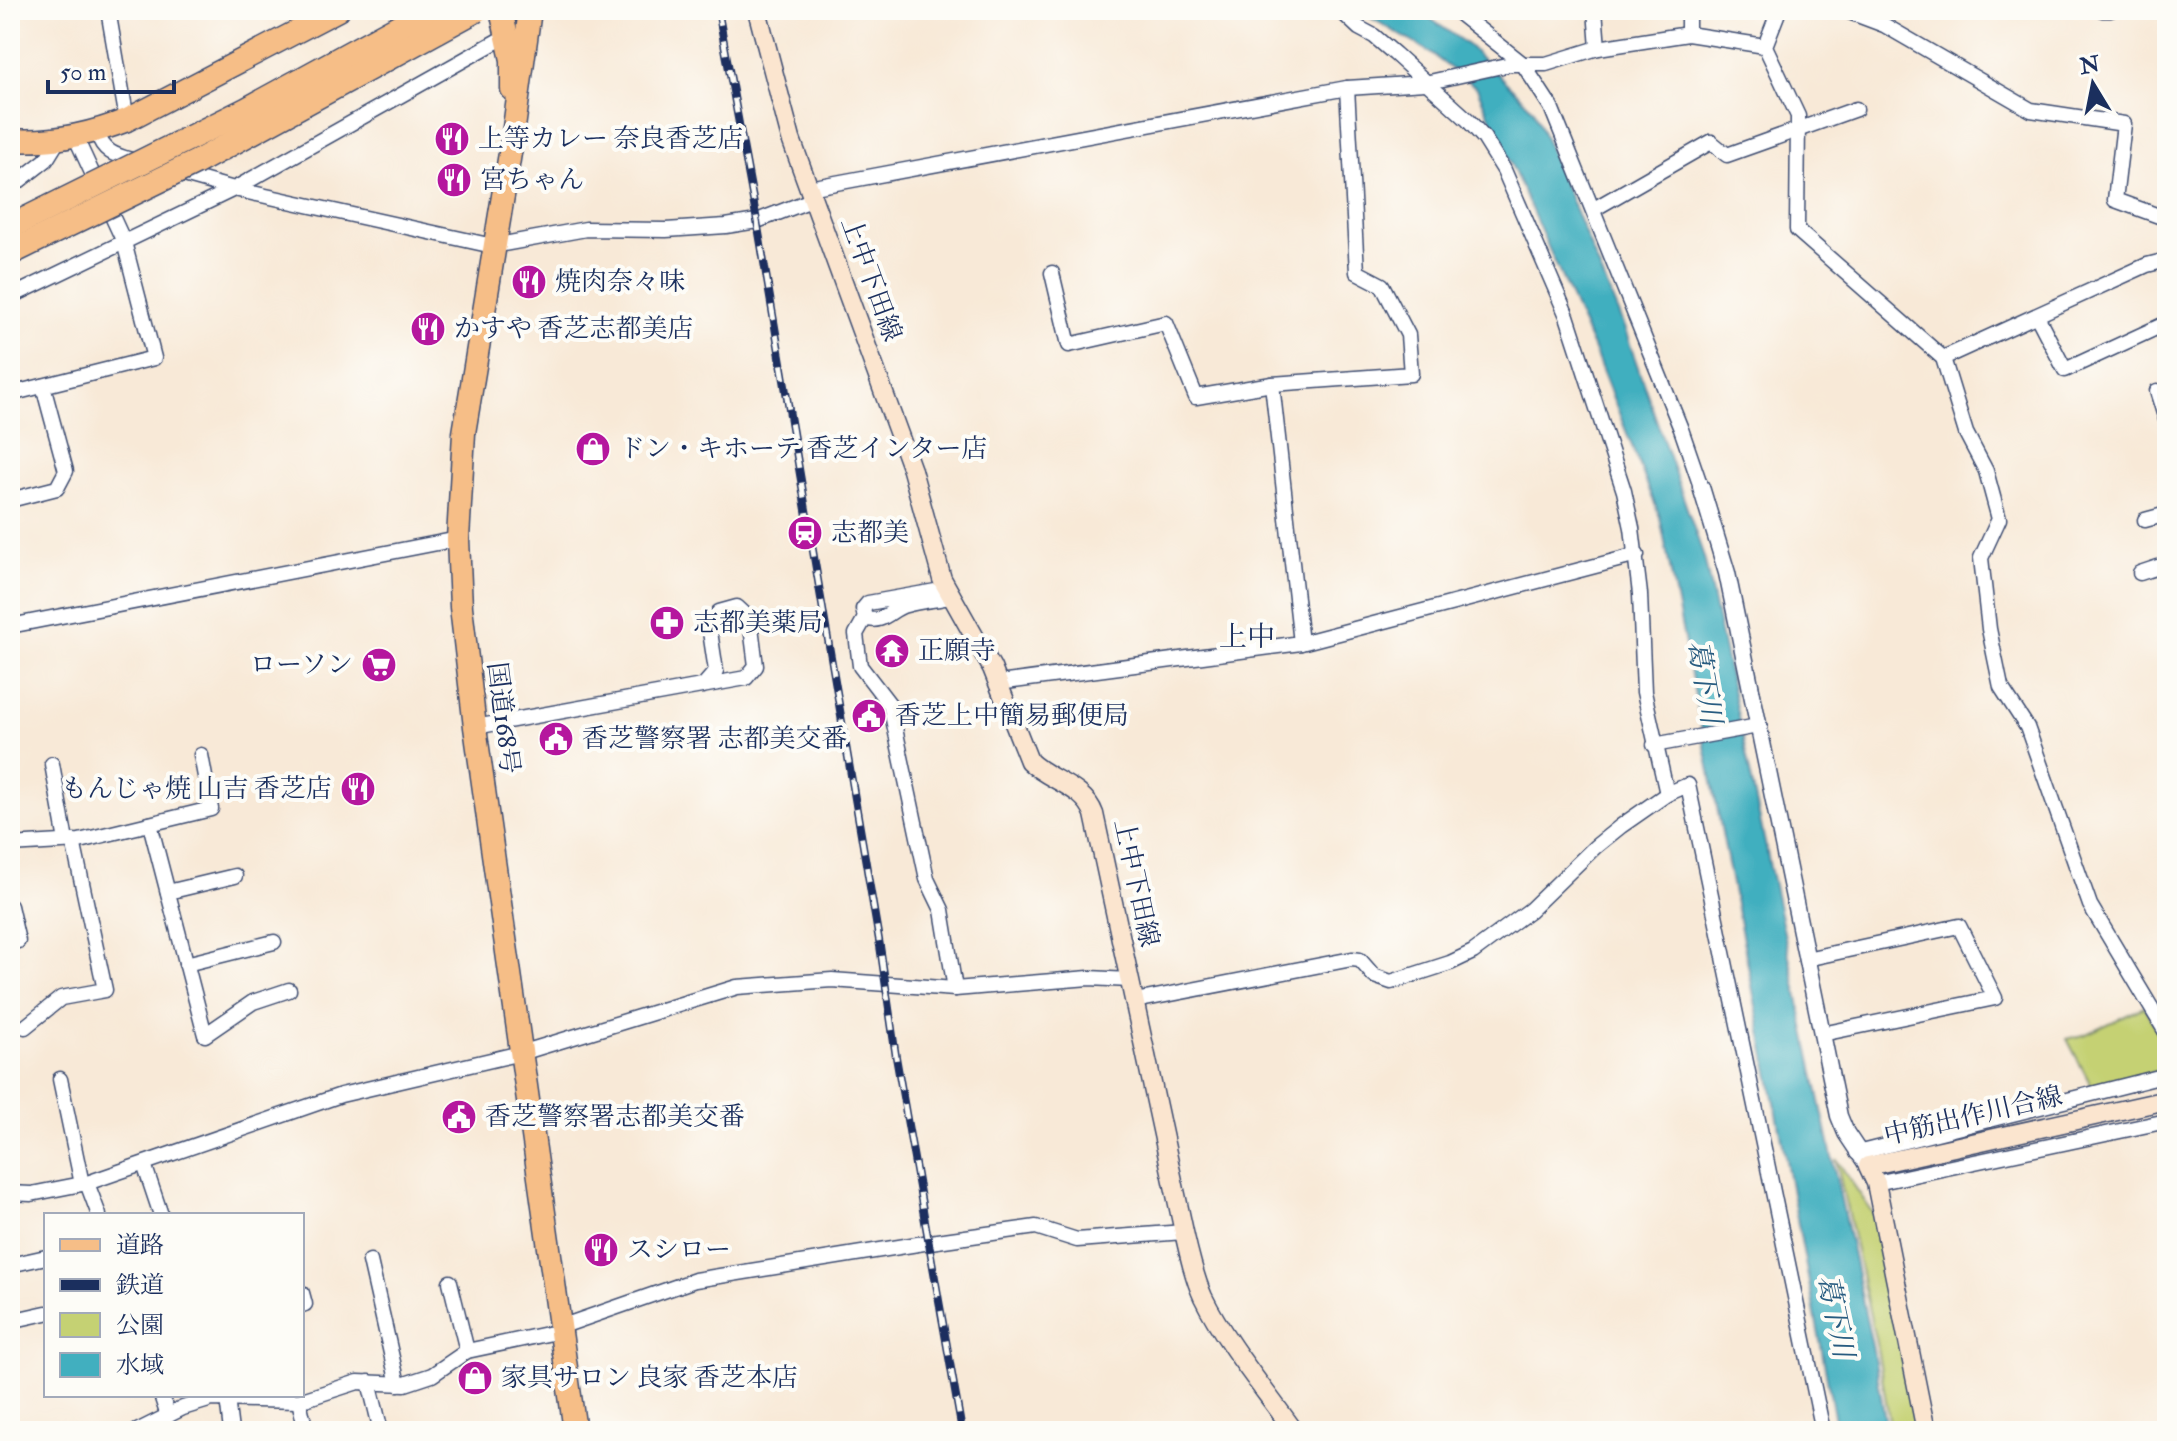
<svg xmlns="http://www.w3.org/2000/svg" width="2177" height="1441" font-family="'IM FELL Double Pica','Noto Serif JP',serif">
<style>
.green{fill:#c5d173;stroke:#708068;stroke-width:2}
.water{fill:#41afbf;stroke:#2e6f8e;stroke-width:2}
.lines{fill:none;stroke-linecap:round;stroke-linejoin:round}
.minor-casing{stroke:#3c4b70;stroke-width:17}
.tertiary-casing{stroke:#3c4b70;stroke-width:19}
.secondary-casing{stroke:#3c4b70;stroke-width:21}
.primary-casing{stroke:#3c4b70;stroke-width:25}
.trunk-casing{stroke:#3c4b70;stroke-width:25}
.minor{stroke:#fff;stroke-width:14}
.tertiary{stroke:#fff;stroke-width:16}
.secondary{stroke:#fbe5cf;stroke-width:18}
.primary{stroke:#f6be87;stroke-width:22}
.trunk{stroke:#f6be87;stroke-width:22}
.rail-casing{stroke:#1b2f5e;stroke-width:8}
.rail{stroke:#fdfcf7;stroke-width:5;stroke-dasharray:15;stroke-linecap:butt}
.motorway-bridge-casing{stroke:#3c4b70;stroke-width:27;stroke-linecap:butt}
.motorway-bridge{stroke:#f6be87;stroke-width:24}
.labels{text-anchor:middle;dominant-baseline:central;stroke-width:8;stroke-linejoin:round;paint-order:stroke}
.poi-label{font-size:26px;fill:#1b2f5e;stroke:#fdfcf7;text-anchor:start}
.street-label{font-size:26px;fill:#1b2f5e;stroke:#fdfcf7}
.neighbourhood-label{font-size:28px;fill:#1b2f5e;stroke:#fdfcf7}
.water-label{font-size:28px;font-style:italic;fill:#285c80;stroke:#fdfcf7}
</style>
<rect width="100%" height="100%" fill="#fdfcf7"/>
<filter id="ink" filterUnits="userSpaceOnUse"><feTurbulence type="fractalNoise" baseFrequency=".0125" numOctaves="2"/><feDisplacementMap in="SourceGraphic" scale="16" xChannelSelector="R" yChannelSelector="G"/><feConvolveMatrix kernelMatrix="1 2 1 2 8 2 1 2 1" color-interpolation-filters="sRGB"/></filter>
<filter id="wash" filterUnits="userSpaceOnUse"><feTurbulence type="fractalNoise" baseFrequency=".006" numOctaves="4" result="noise"/><feDisplacementMap in="SourceGraphic" scale="32" xChannelSelector="R" yChannelSelector="G"/><feGaussianBlur stdDeviation="1.8" result="paint"/><feColorMatrix in="noise" values="0 0 0 0 0 0 0 0 0 0 0 0 0 0 0 0 0 1.4 0 .05"/><feComposite in="paint" operator="in"/></filter>
<g filter="url(#wash)">
<rect width="100%" height="100%" fill="#f8e9d7"/>
<g class="green">
<path d="M 2144,1007 L 2167,1047 L 2167,1069 L 2092,1087 L 2067,1039 L 2084,1035 Z"/>
<path d="M 1836,1159 L 1874,1215 L 1919,1431 L 1891,1431 L 1877,1348 Z"/>
</g>
<path class="water" d="M 1358,10 L 1418,10 L 1469,46 L 1533,109 L 1624,327 L 1704,557 L 1873,1350 L 1887,1431 L 1837,1431 L 1778,1118 L 1660,517 L 1592,345 L 1477,88 L 1426,50 Z"/>
</g>
<g filter="url(#ink)">
<g class="lines">
<defs>
<g id="minor">
<path d="M 108,10 L 127,120"/>
<path d="M 1340,10 L 1359,28 L 1374,36 L 1395,54 L 1468,120 L 1484,138 L 1504,170 L 1567,316 L 1624,491 L 1632,528 L 1640,594 L 1644,692 L 1667,794 L 1688,785 L 1823,1431"/>
<path d="M 1455,10 L 1523,64 L 1551,107 L 1681,429 L 1701,487"/>
<path d="M 1595,10 L 1598,48"/>
<path d="M 1688,10 L 1688,34"/>
<path d="M 1779,10 L 1765,46 L 1798,116 L 1797,230 L 1943,358 L 1966,433 L 1986,471 L 1999,519 L 1981,558 L 1989,629 L 2001,687 L 2027,727 L 2090,905 L 2167,1034"/>
<path d="M 1844,10 L 1884,25 L 2031,110 L 2124,124 L 2115,200 L 2167,219"/>
<path d="M 2102,10 L 2111,10"/>
<path d="M 97,132 C 104,156 120,156 142,163"/>
<path d="M 177,173 L 234,189 L 493,246 L 586,229 L 666,230 L 726,226 L 757,221 L 814,199"/>
<path d="M 10,188 L 46,160 L 59,139"/>
<path d="M 809,188 L 1347,88 L 1425,83 L 1511,64 L 1546,64 L 1598,48 L 1688,34 L 1765,46"/>
<path d="M 1594,209 L 1711,142 L 1727,155 L 1856,109"/>
<path d="M 1052,273 L 1069,345 L 1166,323 L 1196,397 L 1272,384 L 1411,374 L 1408,335 L 1382,285 L 1357,272 L 1347,88"/>
<path d="M 10,297 L 234,189 L 508,35"/>
<path d="M 2037,316 L 2065,370 L 2167,323"/>
<path d="M 1943,358 L 2147,265 L 2167,260"/>
<path d="M 1272,384 L 1301,643"/>
<path d="M 2157,391 L 2167,423"/>
<path d="M 10,394 L 154,358 L 124,242 L 75,136"/>
<path d="M 10,500 L 57,488 L 66,471 L 43,386"/>
<path d="M 2145,520 L 2167,514"/>
<path d="M 2140,573 L 2167,564"/>
<path d="M 947,589 L 868,603 L 863,609 L 865,618 C 883,625 890,609 906,605 C 920,601 936,600 951,597"/>
<path d="M 865,618 L 856,634 L 860,666 L 890,705 L 927,879 L 942,910 L 955,989"/>
<path d="M 10,626 L 458,539"/>
<path d="M 999,683 L 1301,643 L 1637,555"/>
<path d="M 475,727 L 746,678 L 756,666 L 750,619 L 737,607 L 719,612 L 709,625 L 716,671 L 703,686"/>
<path d="M 1654,745 L 1758,726"/>
<path d="M 52,764 L 66,841"/>
<path d="M 150,824 L 205,1035 L 253,1002 L 289,990"/>
<path d="M 10,845 L 79,841 L 211,809 L 201,755"/>
<path d="M 168,892 L 235,876"/>
<path d="M 10,906 L 18,941"/>
<path d="M 1806,959 L 1959,926 L 1995,998 L 1822,1034"/>
<path d="M 186,964 L 274,942"/>
<path d="M 1135,1001 L 1352,959 L 1360,960 L 1374,976 L 1391,982 L 1450,963 L 1473,952 L 1530,910 L 1595,847 L 1621,826 L 1667,794"/>
<path d="M 25,1027 L 61,998 L 105,990 L 73,841"/>
<path d="M 60,1079 L 82,1184"/>
<path d="M 1857,1153 L 2167,1075"/>
<path d="M 144,1164 L 161,1215"/>
<path d="M 87,1183 L 99,1215"/>
<path d="M 1876,1183 L 2167,1121"/>
<path d="M 10,1193 L 31,1194 L 87,1183 L 341,1095 L 521,1053 L 737,987 L 832,980 L 955,989 L 1089,978 L 1130,980"/>
<path d="M 370,1261 L 398,1384"/>
<path d="M 10,1265 L 46,1257"/>
<path d="M 450,1282 L 467,1351"/>
<path d="M 302,1293 L 305,1304 L 302,1305"/>
<path d="M 10,1321 L 46,1313"/>
<path d="M 560,1327 L 695,1280 L 930,1242 L 1036,1227 L 1077,1240 L 1184,1232"/>
<path d="M 369,1382 L 381,1431"/>
<path d="M 161,1395 L 168,1416"/>
<path d="M 227,1398 L 231,1431"/>
<path d="M 299,1401 L 306,1431"/>
<path d="M 137,1431 L 183,1408 L 212,1399 L 299,1401 L 358,1382 L 405,1384 L 432,1375 L 467,1351 L 561,1331"/>
</g>
<path id="tertiary" d="M 1701,487 L 1727,573 L 1839,1116 L 1846,1133 L 1868,1166"/>
<g id="secondary">
<path d="M 757,10 L 791,139 L 912,470 L 942,579 L 992,668 L 1029,761 C 1049,781 1084,786 1094,814 L 1184,1232 C 1189,1254 1194,1277 1203,1297 C 1225,1342 1265,1390 1294,1431"/>
<path d="M 1926,1431 L 1876,1183 L 1868,1166 L 2167,1100"/>
</g>
<g id="primary">
<path d="M 501,10 L 512,60 L 512,89"/>
<path d="M 10,140 C 51,143 89,135 127,120 L 338,10"/>
</g>
<path id="trunk" d="M 530,10 L 513,135 L 464,433 L 458,539 L 461,607 L 475,727 L 575,1431"/>
</defs>
<use href="#minor" class="minor-casing"/>
<use href="#tertiary" class="tertiary-casing"/>
<use href="#secondary" class="secondary-casing"/>
<use href="#primary" class="primary-casing"/>
<use href="#trunk" class="trunk-casing"/>
<use href="#minor" class="minor"/>
<use href="#tertiary" class="tertiary"/>
<use href="#secondary" class="secondary"/>
<use href="#primary" class="primary"/>
<use href="#trunk" class="trunk"/>
<defs>
<path id="rail" d="M 718,10 L 757,221 L 880,946 L 896,1057 L 962,1431"/>
</defs>
<use href="#rail" class="rail-casing"/>
<use href="#rail" class="rail"/>
<defs>
<g id="motorway-bridge">
<path d="M 10,227 L 246,110 L 429,10"/>
<path d="M 10,253 L 197,162 L 476,10"/>
</g>
</defs>
<use href="#motorway-bridge" class="motorway-bridge-casing"/>
<use href="#motorway-bridge" class="motorway-bridge"/>
</g>
</g>
<defs>
<symbol id="restaurant-disc" viewBox="-11 -11 22 22"><circle r="9.5" fill="#b5179e" stroke="#fdfcf7"/><path d="M-5-6h1v4h1v-4h1v4h1v-4h1v5L-1.5 .5V6h-2V.5L-5-1ZM5-6V6H3V1.5H1.5Q1.5-4 5-6Z" fill="#fff"/></symbol>
<symbol id="shop-disc" viewBox="-11 -11 22 22"><circle r="9.5" fill="#b5179e" stroke="#fdfcf7"/><path d="M-5-2.5h2.3a2.7 3.5 0 0 1 5.4 0H5L5.5 6h-11ZM-1.5-2.5h3a1.5 2.3 0 0 0-3 0Z" fill="#fff"/></symbol>
<symbol id="station-disc" viewBox="-11 -11 22 22"><circle r="9.5" fill="#b5179e" stroke="#fdfcf7"/><path d="M-3-6H3Q5-6 5-4V2Q5 4 3 4L4.5 6H3L1.5 4h-3L-3 6H-4.5L-3 4Q-5 4-5 2V-4Q-5-6-3-6ZM-3.5-4v3h7v-3ZM-3.5 1v1.5H-2V1ZM2 1v1.5H3.5V1Z" fill="#fff"/></symbol>
<symbol id="pharmacy-disc" viewBox="-11 -11 22 22"><circle r="9.5" fill="#b5179e" stroke="#fdfcf7"/><path d="M-2-6h4v4h4v4h-4v4h-4v-4h-4v-4h4Z" fill="#fff"/></symbol>
<symbol id="temple-disc" viewBox="-11 -11 22 22"><circle r="9.5" fill="#b5179e" stroke="#fdfcf7"/><path d="M0-6L5-2H3V0L6.5 2.5H4V6H1.5V3h-3V6H-4V2.5H-6.5L-3 0V-2H-5Z" fill="#fff"/></symbol>
<symbol id="supermarket-disc" viewBox="-11 -11 22 22"><circle r="9.5" fill="#b5179e" stroke="#fdfcf7"/><path d="M-6-5.5h2.5l.6 2H6L4.5 2H-2.5L-4.4-4H-6ZM-1.5 3.2a1.3 1.3 0 1 0 .1 0ZM3 3.2a1.3 1.3 0 1 0 .1 0Z" fill="#fff"/></symbol>
<symbol id="civic-disc" viewBox="-11 -11 22 22"><circle r="9.5" fill="#b5179e" stroke="#fdfcf7"/><path d="M-.6-6.5H3V-4.5H.6V-3L4-1V1h2V6H-6V1h2V-1L-.6-3ZM-1.2 2.5V6h2.4V2.5Z" fill="#fff"/></symbol>
</defs>
<g fill-rule="evenodd">
<use href="#restaurant-disc" x="432" y="119" width="40" height="40"/>
<use href="#restaurant-disc" x="434" y="160" width="40" height="40"/>
<use href="#restaurant-disc" x="509" y="262" width="40" height="40"/>
<use href="#restaurant-disc" x="408" y="309" width="40" height="40"/>
<use href="#shop-disc" x="573" y="429" width="40" height="40"/>
<use href="#station-disc" x="785" y="513" width="40" height="40"/>
<use href="#pharmacy-disc" x="647" y="603" width="40" height="40"/>
<use href="#temple-disc" x="872" y="631" width="40" height="40"/>
<use href="#supermarket-disc" x="359" y="645" width="40" height="40"/>
<use href="#civic-disc" x="849" y="696" width="40" height="40"/>
<use href="#civic-disc" x="536" y="719" width="40" height="40"/>
<use href="#restaurant-disc" x="338" y="769" width="40" height="40"/>
<use href="#civic-disc" x="439" y="1097" width="40" height="40"/>
<use href="#restaurant-disc" x="581" y="1230" width="40" height="40"/>
<use href="#shop-disc" x="455" y="1358" width="40" height="40"/>
</g>
<g class="labels">
<g class="poi-label">
<text x="478" y="139">上等カレー 奈良香芝店</text>
<text x="480" y="180">宮ちゃん</text>
<text x="555" y="282">焼肉奈々味</text>
<text x="454" y="329">かすや 香芝志都美店</text>
<text x="619" y="449">ドン・キホーテ 香芝インター店</text>
<text x="831" y="533">志都美</text>
<text x="693" y="623">志都美薬局</text>
<text x="918" y="651">正願寺</text>
<text x="353" y="665" text-anchor="end">ローソン</text>
<text x="895" y="716">香芝上中簡易郵便局</text>
<text x="582" y="739">香芝警察署 志都美交番</text>
<text x="332" y="789" text-anchor="end">もんじゃ焼 山吉 香芝店</text>
<text x="485" y="1117">香芝警察署志都美交番</text>
<text x="627" y="1250">スシロー</text>
<text x="501" y="1378">家具サロン 良家 香芝本店</text>
</g>
<g class="street-label">
<text transform="translate(871 279) rotate(70)">上中下田線</text>
<text transform="translate(503 718) rotate(83)">国道168号</text>
<text transform="translate(1136 883) rotate(78)">上中下田線</text>
<text transform="translate(1973 1116) rotate(-13)">中筋出作川合線</text>
</g>
<g class="neighbourhood-label">
<text x="1247" y="637">上中</text>
</g>
<g class="water-label">
<text transform="translate(1704 682) rotate(80)">葛下川</text>
<text transform="translate(1835 1316) rotate(78)">葛下川</text>
</g>
</g>
<rect width="2177" height="1441" fill="none" stroke="#fdfcf7" stroke-width="40"/>
<rect x="44" y="1213" width="260" height="184" fill="#fdfcf7" stroke="#a3aaba" stroke-width="2"/>
<rect x="60" y="1239" width="40" height="12" fill="#f6be87" stroke="#a3aaba" stroke-width="2"/>
<text x="116" y="1253" font-size="24" fill="#1b2f5e">道路</text>
<rect x="60" y="1279" width="40" height="12" fill="#1b2f5e" stroke="#a3aaba" stroke-width="2"/>
<text x="116" y="1293" font-size="24" fill="#1b2f5e">鉄道</text>
<rect x="60" y="1313" width="40" height="24" fill="#c5d173" stroke="#a3aaba" stroke-width="2"/>
<text x="116" y="1333" font-size="24" fill="#1b2f5e">公園</text>
<rect x="60" y="1353" width="40" height="24" fill="#41afbf" stroke="#a3aaba" stroke-width="2"/>
<text x="116" y="1373" font-size="24" fill="#1b2f5e">水域</text>
<g transform="translate(2093 84) rotate(350)" stroke="#fdfcf7" stroke-width="6" paint-order="stroke">
<path d="M0-6L14 30L0 20L-14 30Z" fill="#1b2f5e"/>
<text y="-12" font-size="22" font-weight="bold" text-anchor="middle" fill="#1b2f5e">N</text>
</g>
<path d="M48 80v12h126v-12" fill="none" stroke="#1b2f5e" stroke-width="4"/>
<text x="60" y="80" font-size="24" fill="#1b2f5e" stroke="#fdfcf7" stroke-width="6" paint-order="stroke">50 m</text>
</svg>
